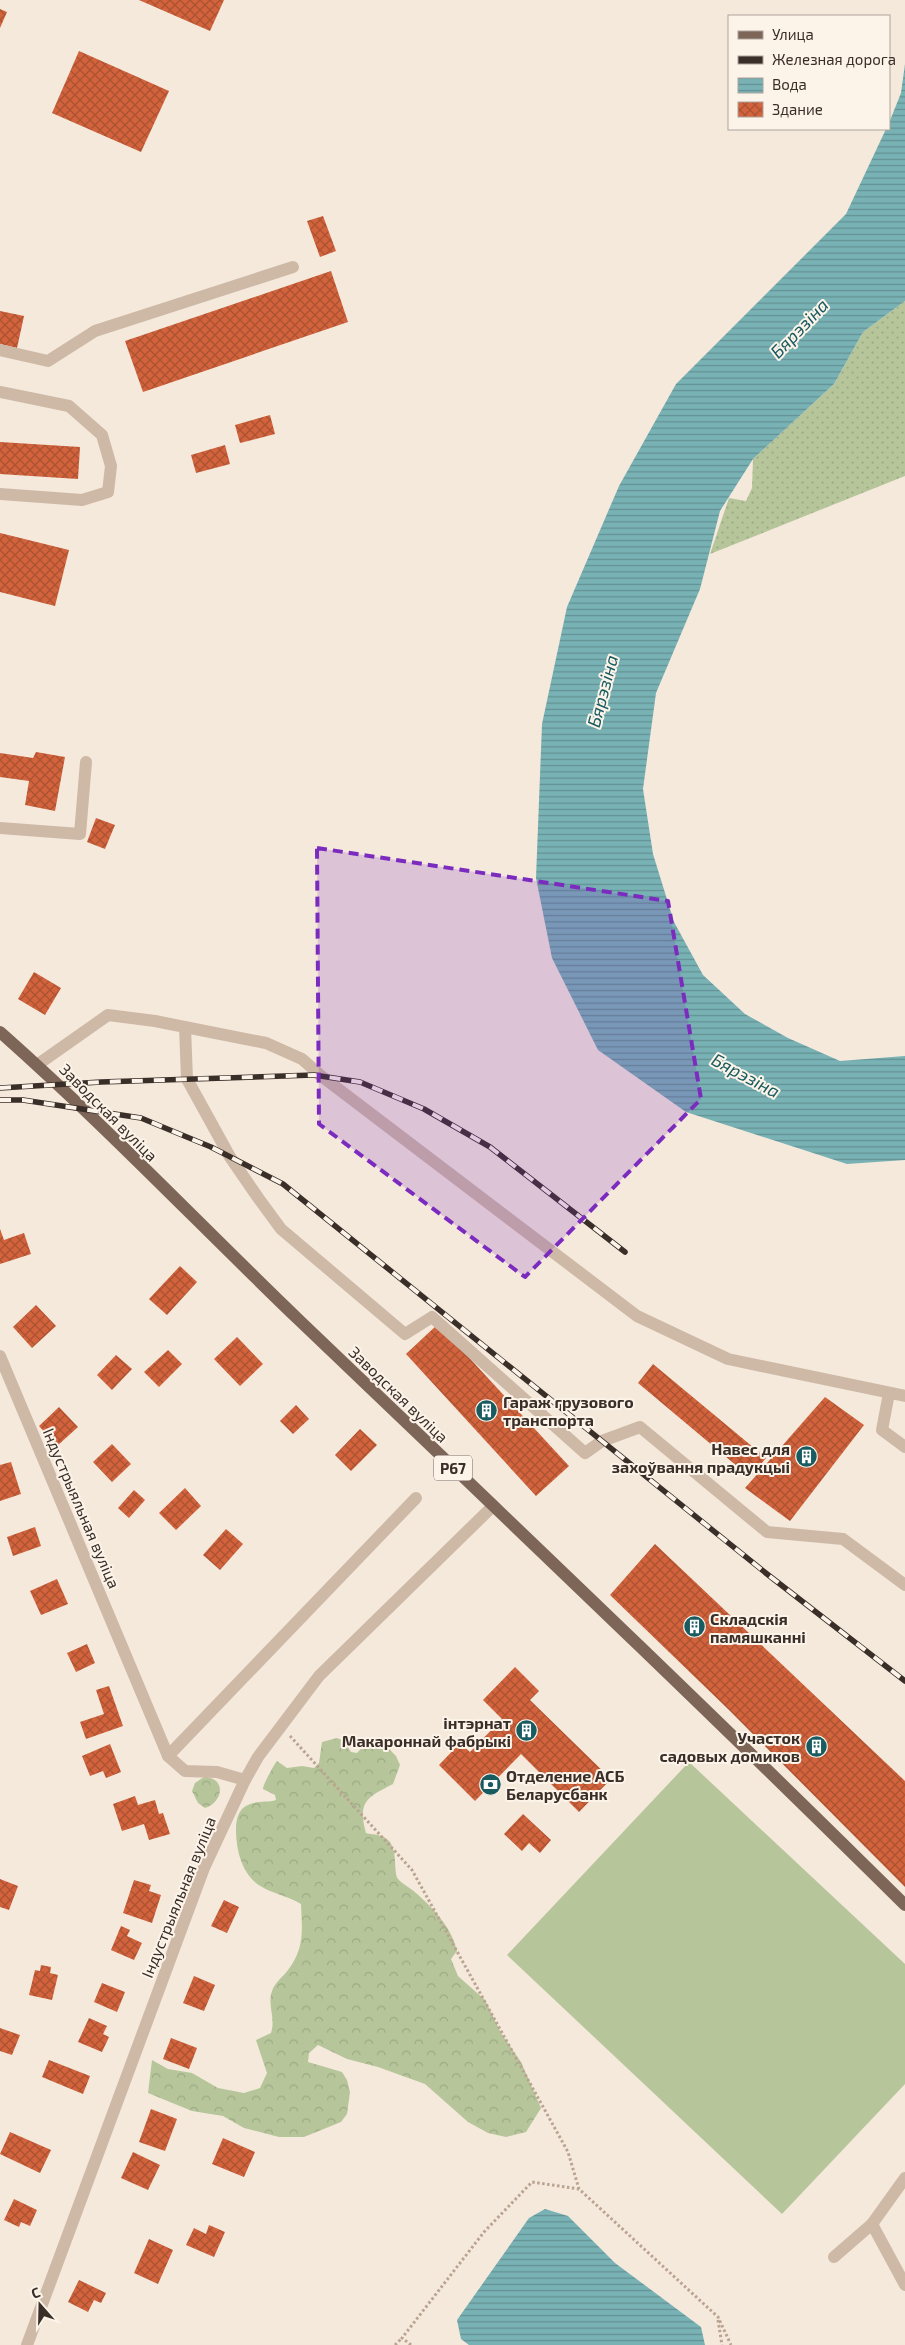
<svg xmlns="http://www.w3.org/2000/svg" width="905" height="2345" font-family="'Exo 2',sans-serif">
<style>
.grass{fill:url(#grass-dots)}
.forest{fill:url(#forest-crowns)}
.garden{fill:#b6c69a}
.water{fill:url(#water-rules)}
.building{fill:url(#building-cross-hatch)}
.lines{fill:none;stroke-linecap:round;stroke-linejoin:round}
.path{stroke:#baa390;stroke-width:3;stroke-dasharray:2.5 2.5;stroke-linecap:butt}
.minor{stroke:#ceb9a6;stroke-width:12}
.major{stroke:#7d6557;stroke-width:12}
.rail-casing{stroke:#3a2e28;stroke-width:5.5}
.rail{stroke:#fcf3e9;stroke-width:4;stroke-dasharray:11;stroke-linecap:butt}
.marked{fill:#7b2cbf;fill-opacity:0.2;stroke:#7b2cbf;stroke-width:4;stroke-dasharray:10 6;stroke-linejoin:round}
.labels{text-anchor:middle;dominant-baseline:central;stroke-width:4;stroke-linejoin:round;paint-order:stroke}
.shield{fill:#fcf3e9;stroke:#746962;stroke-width:1}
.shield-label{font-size:15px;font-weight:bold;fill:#3a2e28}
.street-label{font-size:16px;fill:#3a2e28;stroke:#fcf3e9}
.poi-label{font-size:16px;font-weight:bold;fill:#3a2e28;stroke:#fcf3e9;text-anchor:start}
.water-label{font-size:18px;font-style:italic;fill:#185b60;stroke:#fcf3e9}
</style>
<defs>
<pattern id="grass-dots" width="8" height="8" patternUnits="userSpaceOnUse" patternTransform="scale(1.25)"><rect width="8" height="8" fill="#b6c69a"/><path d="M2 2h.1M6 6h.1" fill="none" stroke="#9daa85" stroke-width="1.8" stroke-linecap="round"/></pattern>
<pattern id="forest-crowns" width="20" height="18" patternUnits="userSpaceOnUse" patternTransform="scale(1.25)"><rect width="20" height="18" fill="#b6c69a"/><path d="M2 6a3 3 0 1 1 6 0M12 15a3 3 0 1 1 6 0" fill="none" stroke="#9daa85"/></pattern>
<pattern id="water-rules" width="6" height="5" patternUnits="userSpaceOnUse" patternTransform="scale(1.25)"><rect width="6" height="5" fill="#78b2b5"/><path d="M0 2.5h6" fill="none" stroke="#639193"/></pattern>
<pattern id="building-cross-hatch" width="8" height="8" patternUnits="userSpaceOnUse" patternTransform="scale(1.25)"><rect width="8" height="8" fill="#d2633c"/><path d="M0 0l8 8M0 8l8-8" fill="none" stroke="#ab5232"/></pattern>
</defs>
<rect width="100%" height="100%" fill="#f5e9dc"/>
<path class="grass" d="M 905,301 L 905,476 L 710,554 L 729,498 L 746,501 L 752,488 L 753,459 L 834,384 L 863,332 Z"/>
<g class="forest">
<path d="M 337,1738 L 344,1741 L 351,1752 L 357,1753 L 367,1742 L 378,1738 L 396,1756 L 400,1765 L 393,1784 C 368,1797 357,1801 366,1833 C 374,1835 384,1834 390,1842 C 398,1855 393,1871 398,1879 C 402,1884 411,1888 416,1893 C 434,1909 452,1928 457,1951 L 451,1959 L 458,1976 L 485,2000 L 501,2033 L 521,2062 L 541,2108 L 526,2132 L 506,2137 L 488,2133 L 468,2122 L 425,2084 L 378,2067 L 347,2059 L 318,2045 L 309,2053 L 308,2062 L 342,2072 L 347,2080 L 350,2092 L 347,2114 L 341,2122 L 304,2137 L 279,2137 L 244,2128 L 223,2116 L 192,2111 L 148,2093 L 152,2060 L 168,2069 L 192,2073 L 218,2088 L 244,2093 L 260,2088 L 267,2073 L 256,2040 L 271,2033 C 276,2018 267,2005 272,1991 C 275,1982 283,1977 288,1970 C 305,1948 302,1930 301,1904 C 288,1896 274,1894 262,1887 C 242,1876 236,1850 236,1829 C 236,1821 238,1810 246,1806 C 256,1800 267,1803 276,1800 L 275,1795 L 263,1789 C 263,1784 275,1763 277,1761 L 287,1768 L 302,1766 L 314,1768 L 319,1763 L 322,1742 Z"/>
<path d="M 204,1777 C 227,1778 223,1802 205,1808 L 198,1803 L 192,1791 L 195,1783 Z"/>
</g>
<path class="garden" d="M 689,1762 L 905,1964 L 905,2084 L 782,2214 L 507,1955 Z"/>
<g class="water">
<path d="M 905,64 L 905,301 L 863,332 L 834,384 L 753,459 L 720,511 L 700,589 L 656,693 L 643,789 L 653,854 L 674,922 L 703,975 L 745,1014 L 788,1038 L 840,1061 L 905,1056 L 905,1160 L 847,1164 L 686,1112 L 598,1050 L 552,958 L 536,878 L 542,724 L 567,607 L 619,486 L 676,384 L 846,214 L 886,129 L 889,129 L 889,123 L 901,93 Z"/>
<path d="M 545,2209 L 568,2216 L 615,2263 L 701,2327 L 705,2345 L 469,2345 L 461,2339 L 457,2320 L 529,2218 Z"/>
</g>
<g class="building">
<path d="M 139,0 L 224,0 L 210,31 Z"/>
<path d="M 0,9 L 7,12 L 0,28 Z"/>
<path d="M 79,51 L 169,91 L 141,152 L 52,113 Z"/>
<path d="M 323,216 L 336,251 L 320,257 L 307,221 Z"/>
<path d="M 331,271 L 348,322 L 143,392 L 125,341 Z"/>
<path d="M 0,311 L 24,316 L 17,348 L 0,344 Z"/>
<path d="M 270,415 L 275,434 L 240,443 L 235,425 Z"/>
<path d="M 0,442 L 80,447 L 78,479 L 0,474 Z"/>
<path d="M 225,445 L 230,464 L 196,473 L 191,455 Z"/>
<path d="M 0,533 L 69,550 L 55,606 L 0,592 Z"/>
<path d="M 36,752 L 65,757 L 55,811 L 25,805 L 29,781 L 0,777 L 0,753 L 33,758 Z"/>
<path d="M 96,818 L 115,825 L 105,849 L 87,842 Z"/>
<path d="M 34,972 L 61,988 L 45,1015 L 18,999 Z"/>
<path d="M 0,1229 L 4,1240 L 24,1233 L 31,1254 L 0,1264 Z"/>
<path d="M 180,1266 L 197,1282 L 167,1315 L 149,1299 Z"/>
<path d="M 36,1305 L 56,1326 L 32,1348 L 13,1327 Z"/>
<path d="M 438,1324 L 569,1466 L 536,1496 L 406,1354 Z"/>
<path d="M 237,1337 L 263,1364 L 240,1386 L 214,1359 Z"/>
<path d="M 168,1350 L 182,1364 L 159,1387 L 144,1372 Z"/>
<path d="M 116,1355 L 132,1369 L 112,1390 L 97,1375 Z"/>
<path d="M 653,1364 L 766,1458 L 750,1477 L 638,1383 Z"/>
<path d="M 825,1397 L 864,1425 L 790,1521 L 745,1488 Z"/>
<path d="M 296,1405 L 309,1419 L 293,1434 L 280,1421 Z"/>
<path d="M 59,1407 L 78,1427 L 57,1446 L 39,1426 Z"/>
<path d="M 360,1429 L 377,1445 L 351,1471 L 335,1455 Z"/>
<path d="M 112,1444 L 131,1464 L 112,1482 L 93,1462 Z"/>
<path d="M 11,1462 L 21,1494 L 0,1501 L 0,1465 Z"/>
<path d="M 185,1488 L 201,1506 L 176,1530 L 159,1513 Z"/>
<path d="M 134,1490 L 145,1500 L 129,1518 L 118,1508 Z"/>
<path d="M 35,1527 L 41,1546 L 13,1556 L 7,1537 Z"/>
<path d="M 226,1529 L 243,1544 L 220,1570 L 203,1555 Z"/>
<path d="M 655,1544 L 905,1781 L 905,1887 L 729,1710 L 610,1595 Z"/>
<path d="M 57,1579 L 68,1604 L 41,1615 L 30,1591 Z"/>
<path d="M 87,1644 L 95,1663 L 76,1672 L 67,1653 Z"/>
<path d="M 515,1667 L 539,1691 L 530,1700 L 611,1779 L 579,1812 L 521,1754 L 475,1801 L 439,1765 L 460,1743 L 470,1752 L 502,1719 L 483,1700 Z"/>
<path d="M 109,1686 L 123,1726 L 86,1739 L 80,1722 L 104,1714 L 96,1690 Z"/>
<path d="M 110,1744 L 121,1772 L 106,1778 L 103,1771 L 90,1776 L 82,1756 Z"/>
<path d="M 135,1796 L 138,1805 L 155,1800 L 159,1814 L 163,1813 L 170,1834 L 149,1840 L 144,1824 L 122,1831 L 113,1804 Z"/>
<path d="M 523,1814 L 551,1840 L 540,1853 L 529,1843 L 522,1851 L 504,1834 Z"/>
<path d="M 0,1879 L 18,1886 L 9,1910 L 0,1907 Z"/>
<path d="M 134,1880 L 151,1885 L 149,1891 L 161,1895 L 152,1923 L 123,1913 Z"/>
<path d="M 224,1900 L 239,1907 L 227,1933 L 211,1926 Z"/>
<path d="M 121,1926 L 130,1930 L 127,1936 L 142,1943 L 134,1960 L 111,1950 Z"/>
<path d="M 41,1965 L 51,1967 L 50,1973 L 58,1975 L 52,2000 L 29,1995 L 35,1970 L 40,1971 Z"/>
<path d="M 194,1976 L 215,1985 L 204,2011 L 183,2003 Z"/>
<path d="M 102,1983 L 125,1992 L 117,2012 L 94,2002 Z"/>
<path d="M 89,2018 L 107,2026 L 103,2034 L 109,2037 L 102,2052 L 78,2042 Z"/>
<path d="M 0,2028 L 20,2035 L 12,2055 L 0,2051 Z"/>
<path d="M 171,2038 L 197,2048 L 189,2069 L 163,2059 Z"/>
<path d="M 49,2060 L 90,2076 L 83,2094 L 42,2077 Z"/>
<path d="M 151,2109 L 177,2119 L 165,2151 L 139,2142 Z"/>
<path d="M 10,2132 L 51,2150 L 40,2173 L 0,2154 Z"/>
<path d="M 223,2138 L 255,2152 L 244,2177 L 212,2164 Z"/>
<path d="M 133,2152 L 160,2165 L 148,2190 L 121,2178 Z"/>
<path d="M 14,2199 L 37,2210 L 30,2226 L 21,2222 L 19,2227 L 4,2220 Z"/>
<path d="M 209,2225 L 225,2232 L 214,2257 L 186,2245 L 194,2228 L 206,2234 Z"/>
<path d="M 149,2239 L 173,2250 L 158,2284 L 134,2273 Z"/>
<path d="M 79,2280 L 106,2293 L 101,2303 L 94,2300 L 88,2312 L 68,2302 Z"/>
</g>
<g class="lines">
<g class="path">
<path d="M 290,1736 L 412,1870 L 568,2152 L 579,2189 L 718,2317 L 731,2345"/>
<path d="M 718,2320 L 722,2345"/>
<path d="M 395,2345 L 402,2338"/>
<path d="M 411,2345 L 402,2338 L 484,2232 L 532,2182 L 579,2189"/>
</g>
<g class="minor">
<path d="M 0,350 L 48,361 L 95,331 L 293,267"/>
<path d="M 0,392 L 69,406 L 102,435 L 111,466 L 108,492 L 82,500 L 0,494"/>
<path d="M 0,828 L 80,834 L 86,762"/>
<path d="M 185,1027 L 187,1079 L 230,1157 L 259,1199 L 281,1229 L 405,1334 L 432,1317 L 585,1453 L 602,1441 L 640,1427 L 767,1532 L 843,1539 L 905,1585"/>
<path d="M 37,1065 L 108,1015 L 155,1021 L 266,1043 L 302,1059 L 320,1075 L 637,1316 L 728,1359 L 905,1396"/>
<path d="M 0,1356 L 168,1756 L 185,1771 L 217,1772 L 245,1780 L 204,1868 L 27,2345"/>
<path d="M 889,1393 L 882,1430 L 905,1447"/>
<path d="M 168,1756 L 416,1498"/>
<path d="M 245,1780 L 258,1757 L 319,1676 L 493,1506"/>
<path d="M 905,2178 L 872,2224 L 905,2285"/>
<path d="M 834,2257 L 872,2224"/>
</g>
<path class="major" d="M 0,1032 C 104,1124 200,1225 300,1321 C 503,1515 706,1708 905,1905"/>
<defs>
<g id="rail">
<path d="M 0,1088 L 101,1082 L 314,1075 L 360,1082 L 424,1109 L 490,1147 L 625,1252"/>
<path d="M 0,1100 L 23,1100 L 141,1118 L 211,1147 L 283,1184 L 767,1574 L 905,1681"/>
</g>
</defs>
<use href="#rail" class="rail-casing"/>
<use href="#rail" class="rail"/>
</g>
<path class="marked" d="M 317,848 L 668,901 L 701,1099 L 525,1277 L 319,1124 Z"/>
<defs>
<symbol id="building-disc" viewBox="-11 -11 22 22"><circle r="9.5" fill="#185b60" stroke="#fcf3e9"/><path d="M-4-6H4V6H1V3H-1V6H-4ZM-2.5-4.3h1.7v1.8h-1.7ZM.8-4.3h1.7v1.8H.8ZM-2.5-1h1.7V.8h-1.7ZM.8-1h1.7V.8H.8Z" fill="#fff"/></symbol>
<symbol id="bank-disc" viewBox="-11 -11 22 22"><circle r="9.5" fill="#185b60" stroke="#fcf3e9"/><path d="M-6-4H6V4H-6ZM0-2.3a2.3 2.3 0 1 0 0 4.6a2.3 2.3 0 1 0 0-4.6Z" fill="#fff"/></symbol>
</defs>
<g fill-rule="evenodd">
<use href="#building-disc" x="474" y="1398" width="25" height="25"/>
<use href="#building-disc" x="794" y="1444" width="25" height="25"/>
<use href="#building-disc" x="682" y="1614" width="25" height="25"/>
<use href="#building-disc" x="514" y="1718" width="25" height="25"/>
<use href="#building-disc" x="804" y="1734" width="25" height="25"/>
<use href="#bank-disc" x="478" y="1772" width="25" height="25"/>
</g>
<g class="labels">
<rect class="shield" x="434" y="1455.5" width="38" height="25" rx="4"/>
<g class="shield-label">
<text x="453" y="1468">Р67</text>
</g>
<g class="street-label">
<text transform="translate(109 1112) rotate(45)">Заводская вуліца</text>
<text transform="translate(399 1394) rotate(44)">Заводская вуліца</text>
<text transform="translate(82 1508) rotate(67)">Індустрыяльная вуліца</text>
<text transform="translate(178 1897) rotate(-68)">Індустрыяльная вуліца</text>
</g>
<g class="poi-label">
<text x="503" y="1401">Гараж грузового<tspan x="503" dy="18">транспорта</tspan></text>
<text x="790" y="1448" text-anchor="end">Навес для<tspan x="790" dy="18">захоўвання прадукцыі</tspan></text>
<text x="710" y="1618">Складскія<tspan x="710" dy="18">памяшканні</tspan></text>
<text x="511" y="1722" text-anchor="end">інтэрнат<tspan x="511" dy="18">Макароннай фабрыкі</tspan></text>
<text x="800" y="1737" text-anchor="end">Участок<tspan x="800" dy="18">садовых домиков</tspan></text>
<text x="506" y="1775">Отделение АСБ<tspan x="506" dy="18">Беларусбанк</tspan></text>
</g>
<g class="water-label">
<text transform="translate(799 328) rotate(-46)">Бярэзіна</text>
<text transform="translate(602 691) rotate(-75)">Бярэзіна</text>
<text transform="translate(746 1075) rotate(28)">Бярэзіна</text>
</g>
</g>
<rect x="728" y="15" width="162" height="115" fill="#fcf3e9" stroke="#aea49c"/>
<rect x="738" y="31" width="25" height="8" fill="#7d6557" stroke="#aea49c"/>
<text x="772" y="40" font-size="15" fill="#3a2e28">Улица</text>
<rect x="738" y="56" width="25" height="8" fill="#3a2e28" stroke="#aea49c"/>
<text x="772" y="65" font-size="15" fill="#3a2e28">Железная дорога</text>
<rect x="738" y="78" width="25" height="15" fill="url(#water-rules)" stroke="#aea49c"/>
<text x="772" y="90" font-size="15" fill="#3a2e28">Вода</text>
<rect x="738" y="102" width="25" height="15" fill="url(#building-cross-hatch)" stroke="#aea49c"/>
<text x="772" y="115" font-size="15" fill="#3a2e28">Здание</text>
<g transform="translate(40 2305) rotate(340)" stroke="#fcf3e9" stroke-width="4" paint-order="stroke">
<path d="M0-4L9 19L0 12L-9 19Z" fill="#3a2e28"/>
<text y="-8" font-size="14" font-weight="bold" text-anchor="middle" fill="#3a2e28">С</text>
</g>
</svg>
